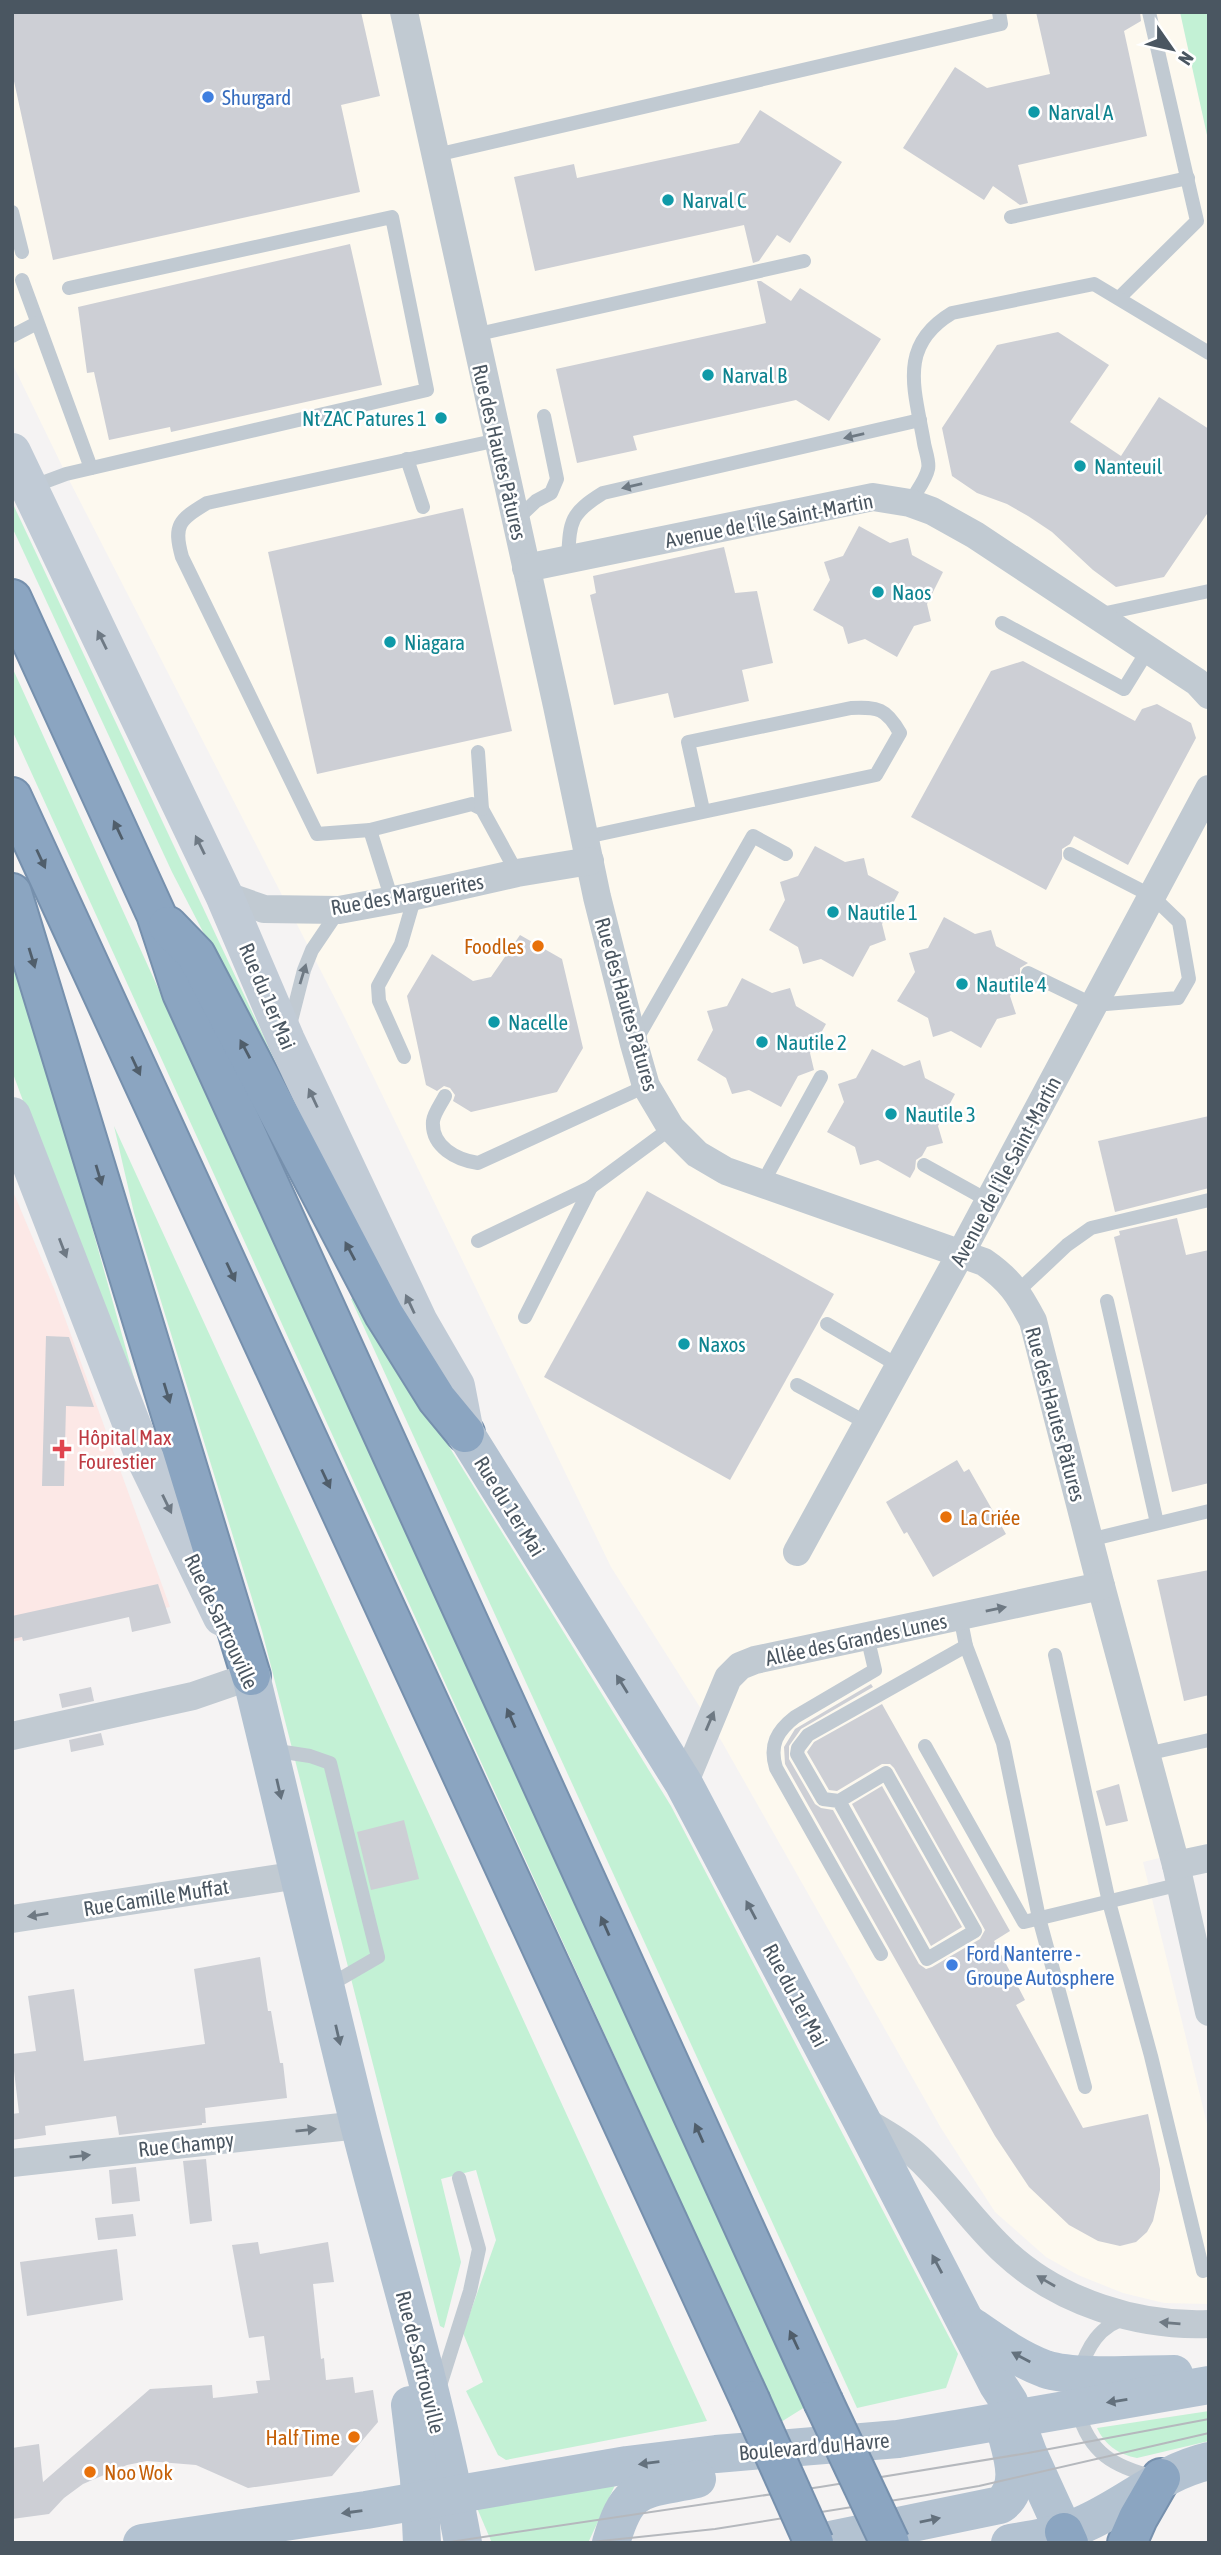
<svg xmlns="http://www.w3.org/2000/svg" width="1221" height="2555" font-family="'Asap Condensed',sans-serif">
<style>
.commercial{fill:#fdf9ef}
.medical{fill:#fce8e6}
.green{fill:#c3f1d5}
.building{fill:#cdcfd5}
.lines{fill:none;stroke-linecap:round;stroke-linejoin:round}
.motorway-casing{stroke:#7690ad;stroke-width:42}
.service{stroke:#c1cad2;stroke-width:14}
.minor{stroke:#c1cad2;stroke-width:28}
.secondary{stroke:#c1cbd6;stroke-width:38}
.primary{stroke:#b3c2d1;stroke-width:38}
.motorway{stroke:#8ba5c1;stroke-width:38}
.tram{stroke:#b5b8bd;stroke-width:2}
.motorway-bridge-casing{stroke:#7690ad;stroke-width:42;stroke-linecap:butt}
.motorway-bridge{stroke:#8ba5c1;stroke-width:38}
.oneway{fill:#6e7983}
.oneway2{fill:#6e7984}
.oneway3{fill:#505e6b}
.oneway4{fill:#64717d}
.shop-dot{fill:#3f7fe0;stroke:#fff;stroke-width:2.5}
.culture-dot{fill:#0f9aa8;stroke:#fff;stroke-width:2.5}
.food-dot{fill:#e8710a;stroke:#fff;stroke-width:2.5}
.health-dot{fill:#e0444e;stroke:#fff;stroke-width:2.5}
.labels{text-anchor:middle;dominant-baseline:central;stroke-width:5;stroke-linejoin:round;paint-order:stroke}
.shop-label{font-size:21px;fill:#366cbe;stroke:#fff;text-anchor:start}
.culture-label{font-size:21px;fill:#0d838f;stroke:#fff;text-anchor:start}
.street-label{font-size:21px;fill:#4a5661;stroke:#fff}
.food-label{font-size:21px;fill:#c56008;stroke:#fff;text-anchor:end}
.health-label{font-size:21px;fill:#be3a42;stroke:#fff;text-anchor:start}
</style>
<rect width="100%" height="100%" fill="#f5f3f3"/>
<path class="commercial" d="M 12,12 L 1180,12 L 1209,144 L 1209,1846 L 1143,1862 L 1209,2132 L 1209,2304 L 1164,2303 L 1123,2293 L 1078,2275 L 1046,2257 L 995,2212 L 941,2128 L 722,1742 L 611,1567 L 345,1018 L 66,474 L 12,363 Z"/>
<path class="medical" d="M 12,1189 L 55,1291 L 170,1607 L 12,1642 Z"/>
<g class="green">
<path d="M 1180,12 L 1209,12 L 1209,144 Z"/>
<path d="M 12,502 L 326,1169 L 172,872 L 12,527 Z"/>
<path d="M 12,667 L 708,2197 L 805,2407 L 781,2422 L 12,730 Z"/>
<path d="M 12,953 L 76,1170 L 160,1471 L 12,1071 Z"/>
<path d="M 114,1126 L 707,2421 L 506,2460 L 498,2455 L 466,2391 L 483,2382 L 463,2333 L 496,2240 L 476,2170 L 441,2179 L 461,2262 L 444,2328 L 440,2326 L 262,1631 L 134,1213 Z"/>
<path d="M 356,1296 L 671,1806 L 958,2354 L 946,2388 L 857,2408 L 351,1299 Z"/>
<path d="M 1209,2411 L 1209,2441 L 1137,2458 C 1119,2455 1104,2444 1097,2428 Z"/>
<path d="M 616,2483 L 588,2543 L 492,2543 L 477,2508 Z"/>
</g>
<g class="building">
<path d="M 12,12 L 361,12 L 380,96 L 341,105 L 360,192 L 53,260 L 12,72 Z"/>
<path d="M 1036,12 L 1140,12 L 1141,21 L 1124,31 L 1147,136 L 1018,165 L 1028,203 L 1020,205 L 993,186 L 984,200 L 903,148 L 955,67 L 987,88 L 1050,74 Z"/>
<path d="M 760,110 L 842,162 L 790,243 L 777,235 L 759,261 L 753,263 L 744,225 L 535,271 L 514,177 L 574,164 L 577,178 L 739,143 Z"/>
<path d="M 350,244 L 382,385 L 171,432 L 170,427 L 109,440 L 94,372 L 87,373 L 78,307 Z"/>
<path d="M 757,281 L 761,281 L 791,301 L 800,288 L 881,339 L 829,421 L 796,400 L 633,436 L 637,450 L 577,463 L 556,369 L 766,323 Z"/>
<path d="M 1058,332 L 1109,365 L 1070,422 L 1121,456 L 1159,397 L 1209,429 L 1209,511 L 1164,577 L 1116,587 L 1093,570 L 1052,532 L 1028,516 L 1007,504 L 977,493 L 952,476 L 942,428 L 997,345 Z"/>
<path d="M 463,508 L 512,731 L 317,774 L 268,552 Z"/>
<path d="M 859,526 L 890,543 L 908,538 L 912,555 L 943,572 L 927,604 L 931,621 L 914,626 L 897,657 L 865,639 L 848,644 L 843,627 L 813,610 L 830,580 L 824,562 L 843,556 Z"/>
<path d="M 724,547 L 735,593 L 757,591 L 773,663 L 742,670 L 749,701 L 674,718 L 668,693 L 614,705 L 590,595 L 596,593 L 593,576 Z"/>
<path d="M 1023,661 L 1135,721 L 1142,709 L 1157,704 L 1191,723 L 1196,738 L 1128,865 L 1074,836 L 1070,844 L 1062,849 L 1062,859 L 1046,890 L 911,817 L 991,671 Z"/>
<path d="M 815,846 L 845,862 L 864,858 L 868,875 L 899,892 L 882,924 L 886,940 L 870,946 L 853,977 L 821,959 L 803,964 L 798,947 L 769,930 L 785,900 L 780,882 L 798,876 Z"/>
<path d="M 944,917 L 975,934 L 991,930 L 996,946 L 1028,963 L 1020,968 L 1020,978 L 1010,996 L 1016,1014 L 997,1019 L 981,1048 L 951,1031 L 933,1037 L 928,1018 L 897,1001 L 915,972 L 909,953 L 928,948 Z"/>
<path d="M 520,935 L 562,959 L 583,1048 L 557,1092 L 471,1112 L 453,1101 L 455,1095 L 450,1088 L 444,1086 L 437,1091 L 426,1085 L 407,996 L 432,954 L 473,981 L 491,977 Z"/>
<path d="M 742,978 L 772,993 L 790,988 L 796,1006 L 826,1024 L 810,1053 L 814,1070 L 798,1076 L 781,1107 L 749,1090 L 732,1094 L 726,1078 L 697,1060 L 713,1030 L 707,1011 L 727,1006 Z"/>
<path d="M 872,1049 L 904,1066 L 920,1060 L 925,1078 L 955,1094 L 938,1126 L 943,1143 L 927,1147 L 922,1156 L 916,1160 L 915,1169 L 910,1178 L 878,1160 L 860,1165 L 855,1147 L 827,1132 L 844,1102 L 838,1084 L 856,1078 Z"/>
<path d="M 1209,1116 L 1209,1188 L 1115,1212 L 1098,1141 Z"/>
<path d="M 647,1191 L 834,1294 L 730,1480 L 544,1377 Z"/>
<path d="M 1177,1218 L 1186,1255 L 1209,1250 L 1209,1483 L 1172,1492 L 1114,1237 L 1120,1235 L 1119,1231 Z"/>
<path d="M 46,1336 L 69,1337 L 94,1407 L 66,1406 L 64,1486 L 42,1486 Z"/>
<path d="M 957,1460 L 964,1472 L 969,1469 L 1006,1534 L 933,1577 L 907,1532 L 904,1534 L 886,1502 Z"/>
<path d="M 1209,1570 L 1209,1695 L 1184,1701 L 1157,1580 Z"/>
<path d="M 158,1584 L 171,1623 L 132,1632 L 129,1617 L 23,1641 L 22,1637 L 12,1639 L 12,1616 Z"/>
<path d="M 871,1684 L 873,1687 L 801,1729 L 789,1746 L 789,1759 L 815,1804 L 821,1808 L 833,1810 L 919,1964 L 926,1969 L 932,1967 L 980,1939 L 985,1930 L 894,1768 L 890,1764 L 882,1764 L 837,1791 L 829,1790 L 807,1752 L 814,1742 L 882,1704 L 1010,1931 L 994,1941 L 1025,2000 L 1016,2005 L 1083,2128 L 1148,2114 L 1160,2169 L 1160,2190 L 1153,2221 L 1147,2232 L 1136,2242 L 1120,2246 L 1098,2241 L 1069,2225 L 1029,2187 L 995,2136 L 785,1764 L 784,1747 L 795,1729 Z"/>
<path d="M 91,1687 L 94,1701 L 62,1708 L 59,1694 Z"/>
<path d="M 101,1733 L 104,1745 L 71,1752 L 69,1740 Z"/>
<path d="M 1119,1784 L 1128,1821 L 1106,1826 L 1096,1791 Z"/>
<path d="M 882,1786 L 962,1927 L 931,1946 L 852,1804 Z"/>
<path d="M 404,1820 L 419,1879 L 371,1890 L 357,1832 Z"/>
<path d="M 260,1957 L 268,2011 L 271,2011 L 280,2063 L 283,2063 L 287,2098 L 205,2108 L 206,2123 L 202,2123 L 202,2125 L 119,2135 L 116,2116 L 45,2126 L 46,2135 L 12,2140 L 12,2114 L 19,2113 L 12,2054 L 36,2051 L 28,1996 L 74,1989 L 84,2061 L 205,2044 L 194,1969 Z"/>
<path d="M 206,2159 L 212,2221 L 190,2224 L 183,2161 Z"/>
<path d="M 136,2167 L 140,2201 L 112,2204 L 109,2170 Z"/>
<path d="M 133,2214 L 136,2236 L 98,2240 L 95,2218 Z"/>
<path d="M 258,2242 L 260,2254 L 328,2242 L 334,2282 L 313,2284 L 321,2359 L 324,2358 L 326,2380 L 353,2377 L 355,2393 L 373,2390 L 378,2422 L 332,2476 L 248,2488 L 196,2465 L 147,2461 L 127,2465 L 83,2484 L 64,2498 L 49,2514 L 12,2519 L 12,2448 L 39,2444 L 43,2482 L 150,2389 L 212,2385 L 213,2398 L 258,2393 L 256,2381 L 270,2380 L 264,2336 L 249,2338 L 232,2245 Z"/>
<path d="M 117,2249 L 123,2300 L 27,2316 L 20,2262 Z"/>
</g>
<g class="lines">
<defs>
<g id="motorway">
<path d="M 12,599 L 156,914 L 182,993 L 823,2401"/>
<path d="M 12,797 L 750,2400"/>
<path d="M 12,893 L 251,1676"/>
<path d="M 168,926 L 196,955 L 384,1314 L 437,1399 L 465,1433"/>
<path d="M 1064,2532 L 1069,2543"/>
<path d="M 1127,2543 L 1138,2518 L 1161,2478"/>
</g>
</defs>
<use href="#motorway" class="motorway-casing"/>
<g class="service">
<path d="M 436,155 L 1001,24 L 999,12"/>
<path d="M 12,212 L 22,252"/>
<path d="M 1011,217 L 1188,178"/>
<path d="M 22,280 L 91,468"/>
<path d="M 1119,298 L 1197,221 L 1149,12"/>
<path d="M 474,335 L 804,261"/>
<path d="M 12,336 L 37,323"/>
<path d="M 498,440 L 207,503 C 179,520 173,525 182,557 L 317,834 L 370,830 L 472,804 L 482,809 L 517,873"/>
<path d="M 407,459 L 423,507"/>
<path d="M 31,487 L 66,474 L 427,390 L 392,217 L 69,288"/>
<path d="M 910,503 C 915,493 926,480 928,469 C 930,462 925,450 924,443 C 915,390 897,346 952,313 L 1094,284 L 1209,353"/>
<path d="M 516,520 L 536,501 L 551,493 L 557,479 L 544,416"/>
<path d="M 568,560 C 570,522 569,514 603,493 L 920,420"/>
<path d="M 1097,615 L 1209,591"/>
<path d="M 1002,623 L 1124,689 L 1148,650"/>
<path d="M 478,752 L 482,809"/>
<path d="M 370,830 L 392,900"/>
<path d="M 586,837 L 876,775 L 900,733 C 886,708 878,707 851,708 L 688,742 L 703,810"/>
<path d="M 1028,973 L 1094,1005 L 1178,998 L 1189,979 L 1179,922 L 1152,896 L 1070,854"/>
<path d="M 290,1025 L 304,970 L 312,950 L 339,910"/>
<path d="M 635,1042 L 753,836 L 786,854"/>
<path d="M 404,1057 L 379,1001 L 378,986 L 401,944 L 415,896"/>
<path d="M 445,1096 C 441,1104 434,1113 433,1121 C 431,1147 457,1160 478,1163 L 646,1086"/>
<path d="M 924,1165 L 989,1201"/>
<path d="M 762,1184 L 821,1077"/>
<path d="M 478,1241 L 591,1187 L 671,1128"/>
<path d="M 1017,1292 L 1067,1245 L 1091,1228 L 1209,1200"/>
<path d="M 1107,1301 L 1157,1523"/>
<path d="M 525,1317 L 591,1187"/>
<path d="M 827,1324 L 899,1366"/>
<path d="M 797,1385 L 867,1423"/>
<path d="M 1089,1540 L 1209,1511"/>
<path d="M 960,1616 L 966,1646 L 1003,1743 L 1039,1918 L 1085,2087"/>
<path d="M 867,1636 L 875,1670 L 795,1717 C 777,1731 769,1745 776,1768 L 881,1954"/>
<path d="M 1055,1655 L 1109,1902 L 1151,2056 L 1203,2271"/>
<path d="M 925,1746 L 1024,1922 L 1181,1884"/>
<path d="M 271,1750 L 310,1756 L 330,1763 L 378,1957 L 328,1986"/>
<path d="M 1146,1754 L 1209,1740"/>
<path d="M 839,1801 L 927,1959 L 975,1931 L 886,1773 L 839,1801 L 823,1799 L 797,1754 L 798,1748 L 808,1735 L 966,1646"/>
<path d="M 1079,2373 C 1087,2348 1099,2325 1127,2318"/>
<path d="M 439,2389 L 470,2291 L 479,2249 L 459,2178"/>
<path d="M 1078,2411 C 1089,2453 1114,2467 1155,2477"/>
</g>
<g class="minor">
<path d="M 404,12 L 557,706 L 597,897 L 634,1044 L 646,1086 L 671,1128 L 697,1154 L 726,1171 L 984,1262 C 1010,1280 1019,1294 1033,1321 L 1101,1586 L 1176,1865 L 1209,2012"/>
<path d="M 526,568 L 873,497 L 910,503 L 932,511 L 975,535 L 1197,682 L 1209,695"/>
<path d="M 224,895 L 264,909 L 339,910 L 415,896 L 517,873 L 590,861"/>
<path d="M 797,1552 L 961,1253 L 1209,789"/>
<path d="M 12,1736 L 193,1696 L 251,1676"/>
<path d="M 684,1784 L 728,1678 L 740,1666 L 755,1660 L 1101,1586"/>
<path d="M 1176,1865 L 1209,1858"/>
<path d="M 12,1919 L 299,1875"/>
<path d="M 861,2119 C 881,2131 902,2142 919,2158 C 950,2187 974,2224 1006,2253 C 1059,2302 1138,2327 1209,2324"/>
<path d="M 12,2163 L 359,2125"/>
</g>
<g class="secondary">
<path d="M 12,452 L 224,895 L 286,1040 L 419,1322 L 456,1386 L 465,1433"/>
<path d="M 12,1116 L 144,1456 L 222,1617"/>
</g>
<g class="primary">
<path d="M 465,1433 L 684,1784 L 861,2119 L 998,2385 L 1009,2402 L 1028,2453 L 1064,2532"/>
<path d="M 251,1676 C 288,1826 322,1977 360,2128 C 395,2265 438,2403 463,2543"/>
<path d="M 970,2325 C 993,2341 1018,2359 1045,2369 C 1074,2379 1141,2374 1174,2374"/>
<path d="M 410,2405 L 419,2479 L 422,2543"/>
<path d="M 142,2543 L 366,2510 L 627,2465 L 716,2454 L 898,2439 L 1209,2385"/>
<path d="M 611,2543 C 628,2483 642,2491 697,2479"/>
<path d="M 815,2543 L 1000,2505 C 1023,2489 1013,2458 1007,2436"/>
<path d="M 1010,2543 C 1037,2539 1064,2534 1088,2522 C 1131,2502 1162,2472 1209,2461"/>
</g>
<use href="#motorway" class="motorway"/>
<g class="tram">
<path d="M 443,2543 L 820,2487 L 1028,2453 L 1209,2419"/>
<path d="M 582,2543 L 715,2529 L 927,2495 L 979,2486 L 1209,2433"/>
</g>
<defs>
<g id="motorway-bridge">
<path d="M 750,2400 L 814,2543"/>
<path d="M 823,2401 L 890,2543"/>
</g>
</defs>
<use href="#motorway-bridge" class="motorway-bridge-casing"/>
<use href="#motorway-bridge" class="motorway-bridge"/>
</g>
<defs><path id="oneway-solid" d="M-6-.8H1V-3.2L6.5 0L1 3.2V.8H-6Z" transform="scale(1.75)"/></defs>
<g class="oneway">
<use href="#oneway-solid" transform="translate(854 436) rotate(167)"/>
<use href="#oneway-solid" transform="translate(632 486) rotate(167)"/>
<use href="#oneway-solid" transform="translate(303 974) rotate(-73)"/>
<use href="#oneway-solid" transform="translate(996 1609) rotate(-12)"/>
<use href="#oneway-solid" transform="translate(710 1721) rotate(-67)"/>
<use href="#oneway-solid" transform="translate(38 1915) rotate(171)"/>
<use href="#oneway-solid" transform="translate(306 2130) rotate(-6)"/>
<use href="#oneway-solid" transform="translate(80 2156) rotate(-6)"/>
<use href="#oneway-solid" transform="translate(1046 2281) rotate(-150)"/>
<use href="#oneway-solid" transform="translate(1170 2323) rotate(-175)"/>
</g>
<g class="oneway2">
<use href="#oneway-solid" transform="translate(102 640) rotate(-116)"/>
<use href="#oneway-solid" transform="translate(200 845) rotate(-116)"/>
<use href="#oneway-solid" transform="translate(313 1098) rotate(-115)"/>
<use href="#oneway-solid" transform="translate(63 1248) rotate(69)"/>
<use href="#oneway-solid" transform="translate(410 1304) rotate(-115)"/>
<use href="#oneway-solid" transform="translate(167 1504) rotate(64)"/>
</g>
<g class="oneway3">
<use href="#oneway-solid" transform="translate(118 830) rotate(-115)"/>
<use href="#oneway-solid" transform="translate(41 859) rotate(65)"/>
<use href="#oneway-solid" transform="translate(32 958) rotate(73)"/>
<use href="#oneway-solid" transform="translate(245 1049) rotate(-118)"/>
<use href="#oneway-solid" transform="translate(136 1066) rotate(65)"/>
<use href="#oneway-solid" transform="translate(99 1175) rotate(73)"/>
<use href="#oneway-solid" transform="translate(350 1251) rotate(-118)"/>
<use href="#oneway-solid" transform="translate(231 1272) rotate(65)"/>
<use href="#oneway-solid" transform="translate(167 1393) rotate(73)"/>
<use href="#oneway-solid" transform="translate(326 1479) rotate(65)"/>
<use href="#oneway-solid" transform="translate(511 1718) rotate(-114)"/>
<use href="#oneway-solid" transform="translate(605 1926) rotate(-114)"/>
<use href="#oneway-solid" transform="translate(699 2133) rotate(-114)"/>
<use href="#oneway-solid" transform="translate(794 2340) rotate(-115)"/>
</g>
<g class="oneway4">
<use href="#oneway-solid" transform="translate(622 1684) rotate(-122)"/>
<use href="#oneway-solid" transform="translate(279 1789) rotate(77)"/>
<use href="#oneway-solid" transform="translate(751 1910) rotate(-118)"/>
<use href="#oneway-solid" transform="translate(338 2035) rotate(77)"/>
<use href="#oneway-solid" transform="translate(937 2264) rotate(-118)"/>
<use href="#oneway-solid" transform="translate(1021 2357) rotate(-152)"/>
<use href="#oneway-solid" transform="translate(1117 2401) rotate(171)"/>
<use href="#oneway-solid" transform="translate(649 2463) rotate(173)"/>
<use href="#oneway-solid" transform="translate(352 2512) rotate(172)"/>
<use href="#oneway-solid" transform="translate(930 2520) rotate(-11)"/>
</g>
<g class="shop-dot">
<circle cx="208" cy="97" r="7"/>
<circle cx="952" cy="1965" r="7"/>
</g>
<g class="culture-dot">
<circle cx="1034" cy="112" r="7"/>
<circle cx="668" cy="200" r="7"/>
<circle cx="708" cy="375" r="7"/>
<circle cx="441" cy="418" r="7"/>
<circle cx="1080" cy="466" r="7"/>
<circle cx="878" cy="592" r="7"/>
<circle cx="390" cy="642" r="7"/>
<circle cx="833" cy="912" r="7"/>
<circle cx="962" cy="984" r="7"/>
<circle cx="494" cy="1022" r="7"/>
<circle cx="762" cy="1042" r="7"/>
<circle cx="891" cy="1114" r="7"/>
<circle cx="684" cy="1344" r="7"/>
</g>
<g class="food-dot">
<circle cx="538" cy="946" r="7"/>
<circle cx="946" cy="1517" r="7"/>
<circle cx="354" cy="2437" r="7"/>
<circle cx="90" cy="2472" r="7"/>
</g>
<path class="health-dot" d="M58.5 1438.5h7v7h7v7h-7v7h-7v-7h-7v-7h7z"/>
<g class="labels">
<g class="shop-label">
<text x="222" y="97">Shurgard</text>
<text x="966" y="1953">Ford Nanterre -<tspan x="966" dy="24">Groupe Autosphere</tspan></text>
</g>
<g class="culture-label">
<text x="1048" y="112">Narval A</text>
<text x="682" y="200">Narval C</text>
<text x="722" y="375">Narval B</text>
<text x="427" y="418" text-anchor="end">Nt ZAC Patures 1</text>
<text x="1094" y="466">Nanteuil</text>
<text x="892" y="592">Naos</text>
<text x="404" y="642">Niagara</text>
<text x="847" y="912">Nautile 1</text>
<text x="976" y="984">Nautile 4</text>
<text x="508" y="1022">Nacelle</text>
<text x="776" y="1042">Nautile 2</text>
<text x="905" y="1114">Nautile 3</text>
<text x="698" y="1344">Naxos</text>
</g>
<g class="street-label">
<text transform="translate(500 452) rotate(77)">Rue des Hautes Pâtures</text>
<text transform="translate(769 520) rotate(-11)">Avenue de l'Île Saint-Martin</text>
<text transform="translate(407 894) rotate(-10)">Rue des Marguerites</text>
<text transform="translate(268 996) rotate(67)">Rue du 1er Mai</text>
<text transform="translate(627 1004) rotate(74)">Rue des Hautes Pâtures</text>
<text transform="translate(1005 1171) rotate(-62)">Avenue de l'Île Saint-Martin</text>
<text transform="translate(1056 1414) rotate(75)">Rue des Hautes Pâtures</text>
<text transform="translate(510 1506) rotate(58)">Rue du 1er Mai</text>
<text transform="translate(222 1621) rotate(65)">Rue de Sartrouville</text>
<text transform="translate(856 1639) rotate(-12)">Allée des Grandes Lunes</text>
<text transform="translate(156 1897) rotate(-9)">Rue Camille Muffat</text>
<text transform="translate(796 1995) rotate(62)">Rue du 1er Mai</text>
<text transform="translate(186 2144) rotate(-6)">Rue Champy</text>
<text transform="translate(421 2362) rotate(76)">Rue de Sartrouville</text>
<text transform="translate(814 2446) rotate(-5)">Boulevard du Havre</text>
</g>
<g class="food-label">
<text x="524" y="946">Foodles</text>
<text x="960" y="1517" text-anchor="start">La Criée</text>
<text x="340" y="2437">Half Time</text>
<text x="104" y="2472" text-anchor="start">Noo Wok</text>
</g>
<g class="health-label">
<text x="78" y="1437">Hôpital Max<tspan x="78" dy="24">Fourestier</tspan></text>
</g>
</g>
<rect width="1221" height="2555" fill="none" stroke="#4a5661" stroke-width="28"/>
<g transform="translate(1172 49) rotate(124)" stroke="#ffffff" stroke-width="5" paint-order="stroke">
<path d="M0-5L12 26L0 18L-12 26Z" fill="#4a5661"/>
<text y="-10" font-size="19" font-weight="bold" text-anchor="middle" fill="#4a5661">N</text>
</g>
</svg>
